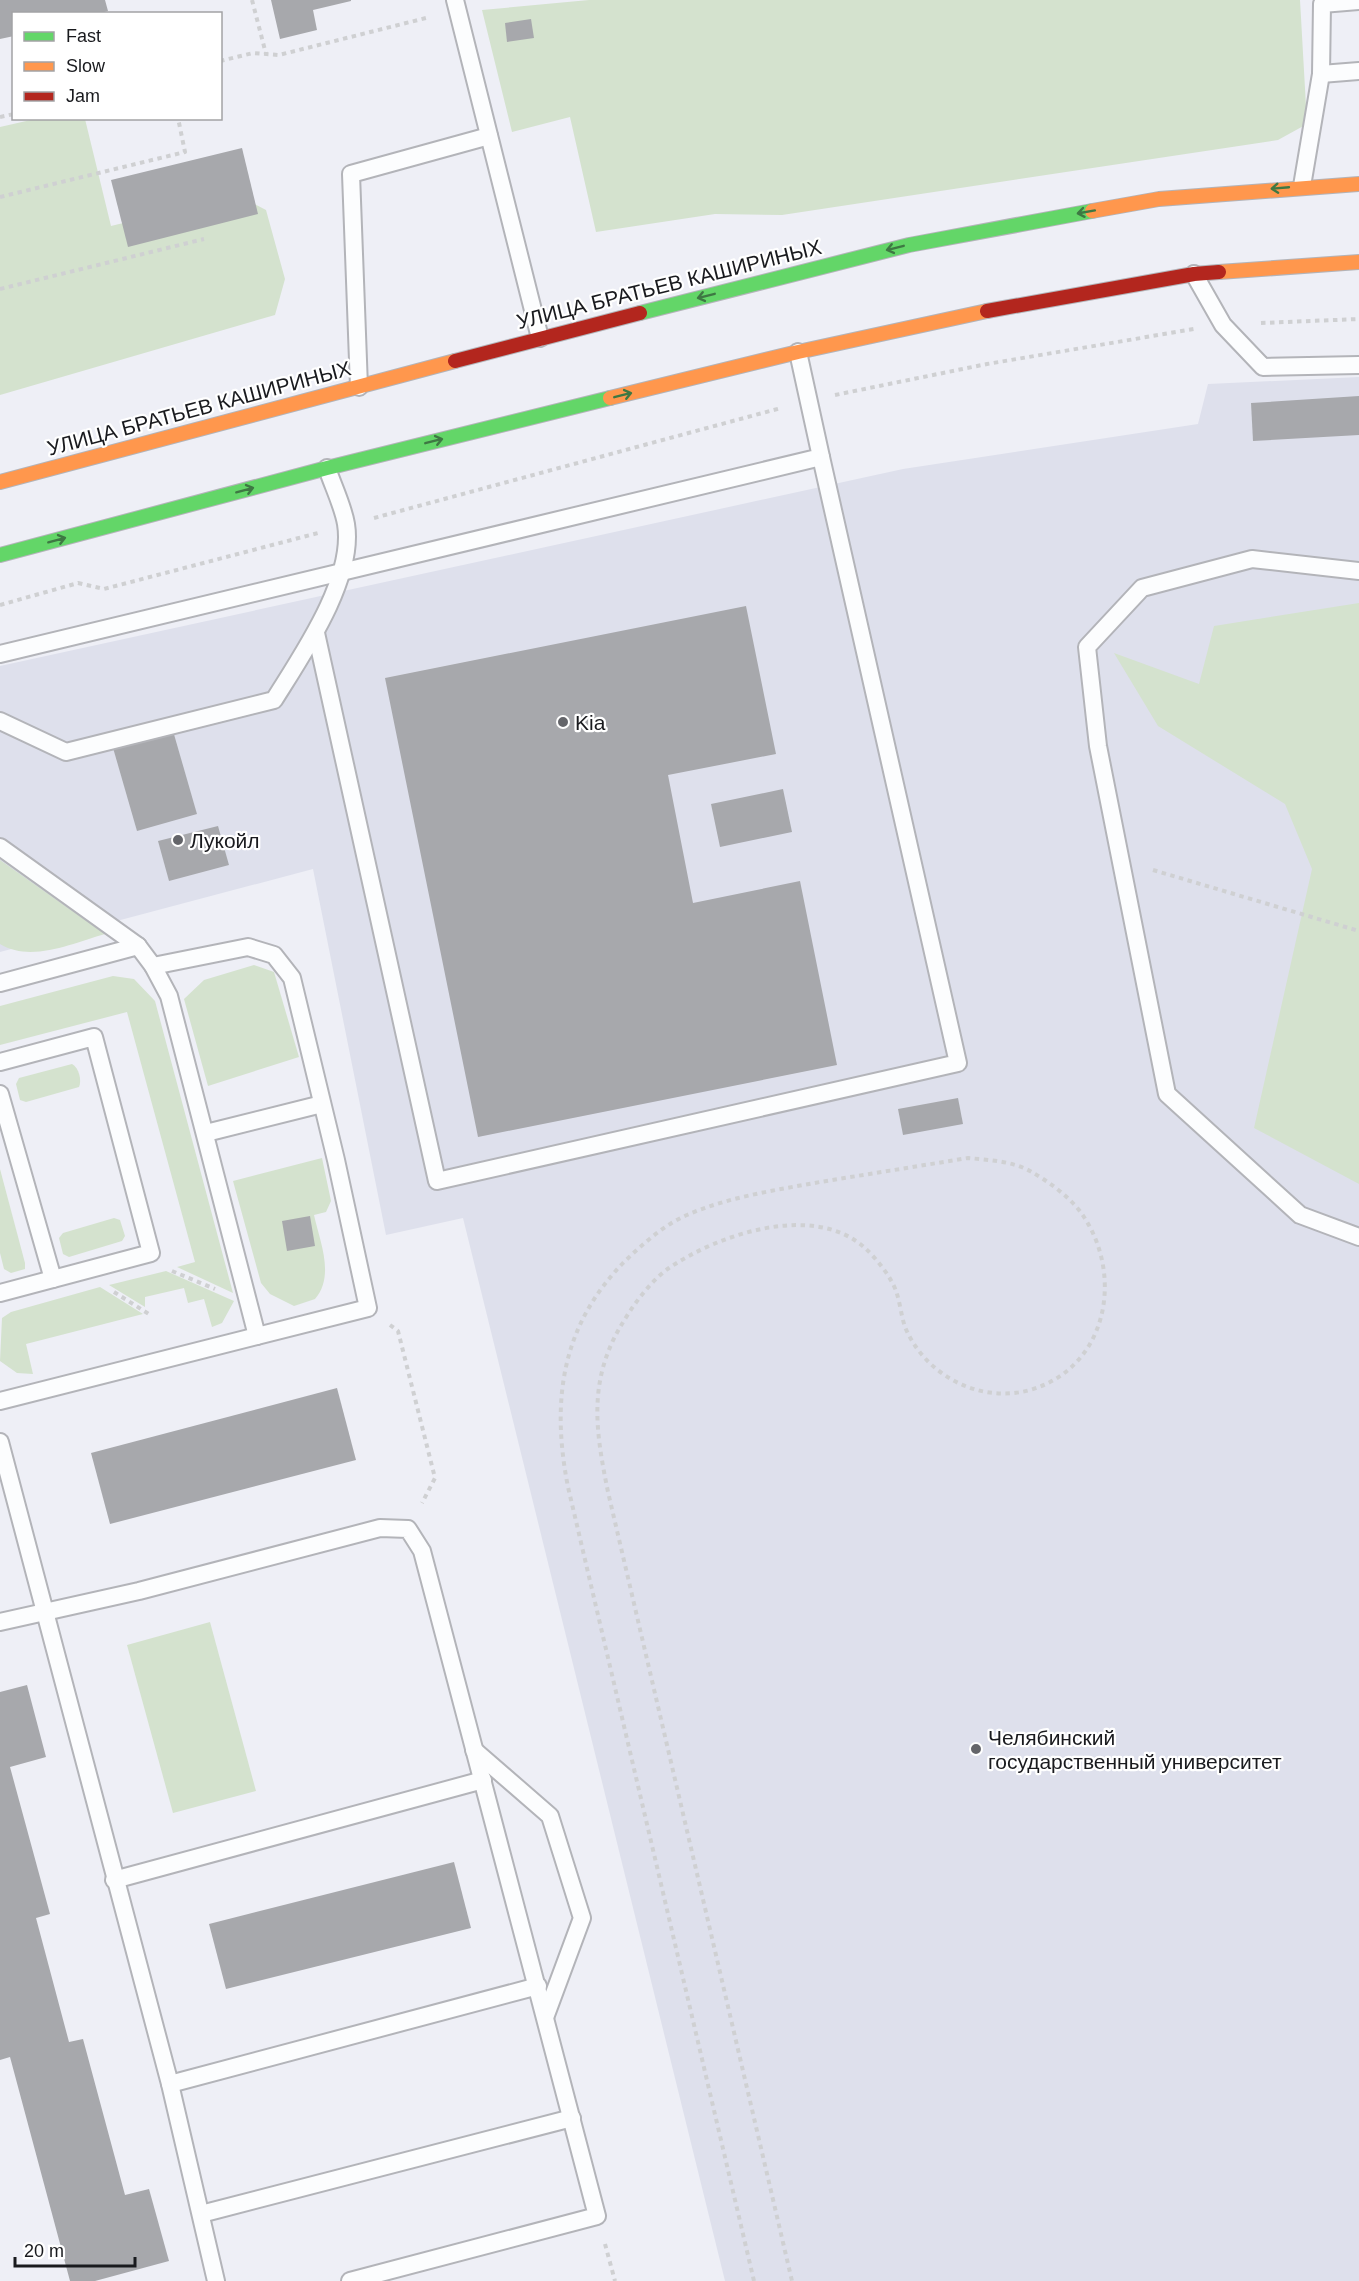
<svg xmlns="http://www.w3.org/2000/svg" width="1359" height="2281" font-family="Arial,sans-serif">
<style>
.built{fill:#dee0ec}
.green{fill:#d4e2ce}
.building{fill:#a7a8ac}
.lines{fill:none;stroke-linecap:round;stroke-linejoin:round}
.lane-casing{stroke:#b3b4b9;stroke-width:20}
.fast-casing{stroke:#b3b4b9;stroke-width:16}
.slow-casing{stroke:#b3b4b9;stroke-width:16}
.jam-casing{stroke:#b3b4b9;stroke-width:16}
.path{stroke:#cfd0d2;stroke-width:4;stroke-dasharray:4.5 4.5;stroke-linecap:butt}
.lane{stroke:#fcfdfe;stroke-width:16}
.fast{stroke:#63d668;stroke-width:14}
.slow{stroke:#ff974d;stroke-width:14}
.jam{stroke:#b3261e;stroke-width:14}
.oneway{stroke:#3e7843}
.poi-dot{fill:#64656a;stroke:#fff;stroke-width:2}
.labels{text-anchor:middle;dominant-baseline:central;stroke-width:4.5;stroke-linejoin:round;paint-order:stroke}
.street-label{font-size:21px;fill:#191a1e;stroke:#fff}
.poi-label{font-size:21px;fill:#191a1e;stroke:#fff;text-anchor:start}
</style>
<rect width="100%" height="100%" fill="#eeeff6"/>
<path class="built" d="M 1359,377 L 1359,2281 L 725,2281 L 463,1218 L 386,1235 L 313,869 L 0,952 L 0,666 L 903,469 L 1198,424 L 1208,384 Z"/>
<g class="green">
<path d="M 589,0 L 1300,0 L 1307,124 L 1278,140 L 782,215 L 715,214 L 596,232 L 570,117 L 512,132 L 482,10 Z"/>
<path d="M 35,119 L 85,119 L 111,226 L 237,195 L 266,210 L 285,279 L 275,315 L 0,395 L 0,127 Z"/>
<path d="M 1359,603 L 1359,1184 L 1254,1128 L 1312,869 L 1285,804 L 1158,726 L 1114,653 L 1199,684 L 1214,626 Z"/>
<path d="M 0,860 L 105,934 C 73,943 31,963 0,944 Z"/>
<path d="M 254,965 L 274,972 L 299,1057 L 208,1086 L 184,999 L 204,980 Z"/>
<path d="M 113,976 L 134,979 L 155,1001 L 233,1293 L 177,1267 L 195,1262 L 127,1012 L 0,1045 L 0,1006 Z"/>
<path d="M 72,1064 C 79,1068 82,1080 79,1087 L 26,1102 L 20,1100 L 16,1084 L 19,1078 Z"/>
<path d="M 322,1158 L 331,1201 L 326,1212 L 314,1215 C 320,1242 335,1276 315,1299 L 294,1306 L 270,1294 L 261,1283 L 233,1181 Z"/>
<path d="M 0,1169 L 25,1263 L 25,1269 L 11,1273 L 4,1269 L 0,1253 Z"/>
<path d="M 114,1218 L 120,1220 L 125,1236 L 122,1241 L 69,1257 L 63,1254 L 59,1238 L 63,1233 Z"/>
<path d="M 166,1271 L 234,1301 L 222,1323 L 212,1327 L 204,1299 L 188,1303 L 184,1288 L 145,1297 L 145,1307 L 109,1285 Z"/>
<path d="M 100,1287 L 143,1314 L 26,1344 L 33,1374 L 17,1373 L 0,1361 L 2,1318 L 11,1312 Z"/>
<path d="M 210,1622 L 256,1791 L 173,1813 L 127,1645 Z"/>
</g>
<g class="building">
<path d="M 0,0 L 105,0 L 108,11 L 97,14 L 14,14 L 14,36 L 0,39 Z"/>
<path d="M 271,0 L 351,0 L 351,1 L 313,10 L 317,30 L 280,39 Z"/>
<path d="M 531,19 L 534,38 L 507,42 L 505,23 Z"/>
<path d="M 242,148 L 258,214 L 128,247 L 111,180 Z"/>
<path d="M 1359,396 L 1359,435 L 1253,441 L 1251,403 Z"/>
<path d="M 746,606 L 776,754 L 668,775 L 693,903 L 800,881 L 837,1065 L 478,1137 L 385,678 Z"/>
<path d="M 169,717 L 197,814 L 137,831 L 109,734 Z"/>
<path d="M 783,789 L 792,832 L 720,847 L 711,804 Z"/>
<path d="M 218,826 L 229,865 L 169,881 L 158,841 Z"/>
<path d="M 958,1098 L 963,1124 L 903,1135 L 898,1109 Z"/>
<path d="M 310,1216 L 315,1246 L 287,1251 L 282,1221 Z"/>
<path d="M 337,1388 L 356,1460 L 110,1524 L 91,1453 Z"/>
<path d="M 27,1685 L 46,1757 L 10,1767 L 50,1914 L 36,1918 L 69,2042 L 83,2039 L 125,2195 L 149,2189 L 169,2261 L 95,2281 L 70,2281 L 10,2057 L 0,2060 L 0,1692 Z"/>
<path d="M 454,1862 L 471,1928 L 226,1989 L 209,1924 Z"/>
</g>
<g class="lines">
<defs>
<g id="lane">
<path d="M 455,0 L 540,338"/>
<path d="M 1321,74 L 1359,71"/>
<path d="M 1302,186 L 1321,74 L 1322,4 L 1359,1"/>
<path d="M 1194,274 L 1223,325 L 1263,367 L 1359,365"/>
<path d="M 359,387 L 351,174 L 489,136"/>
<path d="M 1359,571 L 1252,559 L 1142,588 L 1087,647 L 1098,746 L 1167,1094 L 1300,1215 L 1359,1237"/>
<path d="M 316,633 L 437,1181 L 958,1063 L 821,457"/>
<path d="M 0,654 L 821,457 L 798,352"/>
<path d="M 0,721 L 66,752 L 274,700 C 302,655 355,579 346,524 C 343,506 333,486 327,468"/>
<path d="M 0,847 L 138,946 L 153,966 L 169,996 L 257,1336"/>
<path d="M 0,983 L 138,946"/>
<path d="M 0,1062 L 94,1037 L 151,1253 L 0,1293"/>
<path d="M 0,1094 L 53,1279"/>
<path d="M 206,1133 L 322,1104"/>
<path d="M 0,1401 L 368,1308 L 336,1160 L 292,978 L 274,955 L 248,947 L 153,966"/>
<path d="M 0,1442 L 170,2084 L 216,2281"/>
<path d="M 0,1622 L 139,1591 L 380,1528 L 408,1529 L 422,1551 L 597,2216 L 350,2281"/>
<path d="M 474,1750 L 550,1816 L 582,1918 L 546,2015"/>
<path d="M 114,1880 L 483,1780"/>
<path d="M 170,2084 L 538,1986"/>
<path d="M 201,2214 L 572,2118"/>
</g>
<g id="fast">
<path d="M 640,313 L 909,245 L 1092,211"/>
<path d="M 0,555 L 327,468 L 610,398"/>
</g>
<g id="slow">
<path d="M 1092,211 L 1159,199 L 1359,184"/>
<path d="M 1219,272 L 1359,262"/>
<path d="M 610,398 L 798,352 L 987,311"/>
<path d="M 0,482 L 455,361"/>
</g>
<g id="jam">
<path d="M 987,311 L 1194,274 L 1219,272"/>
<path d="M 455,361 L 640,313"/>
</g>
</defs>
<use href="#lane" class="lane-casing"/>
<use href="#fast" class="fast-casing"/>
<use href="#slow" class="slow-casing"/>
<use href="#jam" class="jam-casing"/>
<g class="path">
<path d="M 252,0 L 266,54"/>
<path d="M 220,61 L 253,53 L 279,55 L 430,17"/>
<path d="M 0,117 L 14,114"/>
<path d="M 0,197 L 185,152 L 178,118"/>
<path d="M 0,289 L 204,239"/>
<path d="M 1261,323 L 1359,319"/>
<path d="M 835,395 L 987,364 L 1194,329"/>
<path d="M 374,518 L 781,408"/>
<path d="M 0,605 L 78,583 L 104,589 L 318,533"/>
<path d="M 1153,870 L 1359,931"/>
<path d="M 172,1271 L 215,1289"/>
<path d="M 114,1292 L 152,1316"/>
<path d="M 390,1325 L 398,1331 L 435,1478 L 422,1503"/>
<path d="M 605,2244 L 615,2281"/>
<path d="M 754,2281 L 568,1487 C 551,1401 561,1325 626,1260 C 644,1243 664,1225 687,1215 C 728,1197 776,1190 820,1182 C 869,1174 919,1166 968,1158 C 988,1160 1012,1161 1030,1171 C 1048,1181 1070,1197 1082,1214 C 1125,1276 1107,1368 1030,1390 C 979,1404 925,1375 905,1327 C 901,1315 900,1302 896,1291 C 891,1277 877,1259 865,1248 C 814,1202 719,1234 669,1268 C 649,1282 631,1308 619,1329 C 588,1384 596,1433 608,1492 L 792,2281"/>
</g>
<use href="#lane" class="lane"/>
<use href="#fast" class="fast"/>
<use href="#slow" class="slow"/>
<use href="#jam" class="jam"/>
</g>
<defs><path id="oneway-shaft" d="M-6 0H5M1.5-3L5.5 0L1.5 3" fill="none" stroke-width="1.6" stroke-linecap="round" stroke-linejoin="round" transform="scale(1.5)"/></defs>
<g class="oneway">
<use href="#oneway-shaft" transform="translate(1280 188) rotate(175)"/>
<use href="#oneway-shaft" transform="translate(1086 212) rotate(170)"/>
<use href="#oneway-shaft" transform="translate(895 248) rotate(166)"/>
<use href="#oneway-shaft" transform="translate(706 296) rotate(166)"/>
<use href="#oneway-shaft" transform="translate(623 395) rotate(-14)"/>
<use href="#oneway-shaft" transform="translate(434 441) rotate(-14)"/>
<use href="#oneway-shaft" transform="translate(245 490) rotate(-15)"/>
<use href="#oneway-shaft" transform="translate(57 540) rotate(-15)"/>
</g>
<g class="poi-dot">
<circle cx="563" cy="722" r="6"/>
<circle cx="178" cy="840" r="6"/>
<circle cx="976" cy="1749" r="6"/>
</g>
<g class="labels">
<g class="street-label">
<text transform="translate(669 284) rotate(-14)">УЛИЦА БРАТЬЕВ КАШИРИНЫХ</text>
<text transform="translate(199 408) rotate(-15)">УЛИЦА БРАТЬЕВ КАШИРИНЫХ</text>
</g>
<g class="poi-label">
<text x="575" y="722">Kia</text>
<text x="190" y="840">Лукойл</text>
<text x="988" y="1737">Челябинский<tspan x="988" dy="24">государственный университет</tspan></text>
</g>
</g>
<rect x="12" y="12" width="210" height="108" fill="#ffffff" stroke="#a3a3a5" stroke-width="1.5"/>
<rect x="24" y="32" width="30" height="9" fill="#63d668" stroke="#a3a3a5" stroke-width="1.5"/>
<text x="66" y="42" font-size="18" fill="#191a1e">Fast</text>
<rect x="24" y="62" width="30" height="9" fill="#ff974d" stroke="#a3a3a5" stroke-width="1.5"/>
<text x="66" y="72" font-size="18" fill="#191a1e">Slow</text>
<rect x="24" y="92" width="30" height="9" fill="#b3261e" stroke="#a3a3a5" stroke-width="1.5"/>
<text x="66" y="102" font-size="18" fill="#191a1e">Jam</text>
<path d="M15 2257v9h120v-9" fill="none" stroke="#191a1e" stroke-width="3"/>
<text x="24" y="2257" font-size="18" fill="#191a1e" stroke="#ffffff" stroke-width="4.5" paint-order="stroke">20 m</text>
</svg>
